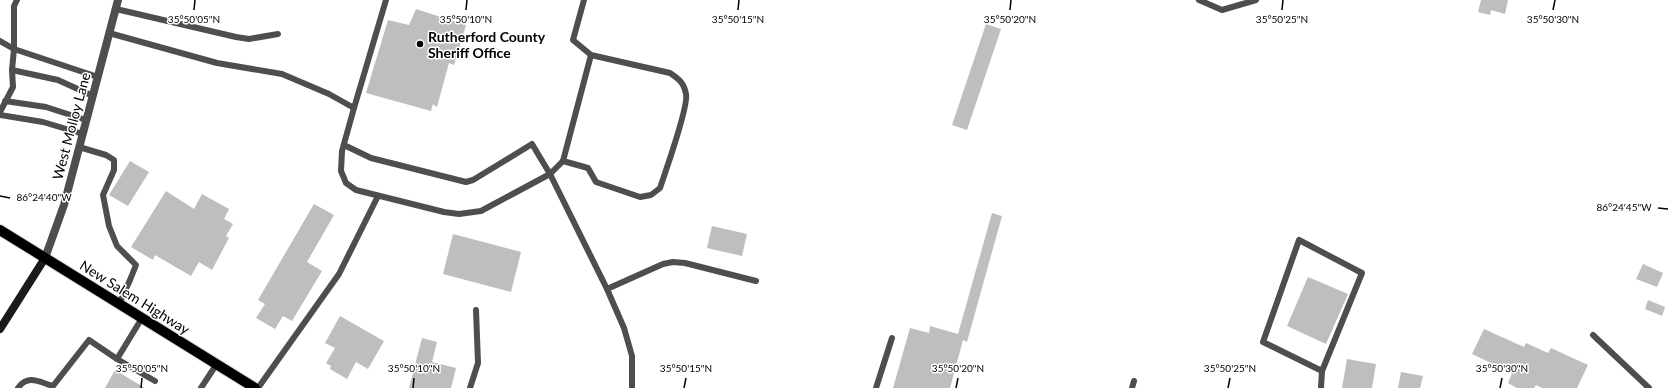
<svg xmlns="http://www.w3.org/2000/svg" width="1668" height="388" font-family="Lato,sans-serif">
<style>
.building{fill:#bebebe}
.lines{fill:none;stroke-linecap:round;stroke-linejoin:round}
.primary-casing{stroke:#dbdbdb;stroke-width:12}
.service{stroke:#4e4e4e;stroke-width:6}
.minor{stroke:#4e4e4e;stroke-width:8}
.secondary{stroke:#1b1b1b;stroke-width:8}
.primary{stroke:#000;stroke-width:10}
.ticks{fill:none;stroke:#000;stroke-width:1.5}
.poi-dot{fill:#000;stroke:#fff;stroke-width:1.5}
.labels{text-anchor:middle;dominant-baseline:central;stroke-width:3;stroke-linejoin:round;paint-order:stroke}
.poi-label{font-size:14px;font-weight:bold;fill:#000;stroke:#fff;text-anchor:start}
.street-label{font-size:14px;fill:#000;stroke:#fff}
.ticks-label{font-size:10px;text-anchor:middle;fill:#000;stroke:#fff;stroke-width:3;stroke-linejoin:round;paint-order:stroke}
</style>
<rect width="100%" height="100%" fill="#fff"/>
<g class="building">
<path d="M 1481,0 L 1508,0 L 1505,14 L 1491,10 L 1490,15 L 1478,12 Z"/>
<path d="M 416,9 L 466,25 L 454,65 L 449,63 L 437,107 L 433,104 L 431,111 L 366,93 L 388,20 L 409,25 Z"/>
<path d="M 986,24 L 1001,29 L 967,130 L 952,125 Z"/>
<path d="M 130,161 L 149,172 L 128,206 L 109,195 Z"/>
<path d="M 166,191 L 194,209 L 202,194 L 229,209 L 224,219 L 233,224 L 226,236 L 229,238 L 212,270 L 199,262 L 191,276 L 155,255 L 153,260 L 131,247 Z"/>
<path d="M 314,204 L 334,215 L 307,262 L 322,271 L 292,321 L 283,316 L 275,329 L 256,318 L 265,304 L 258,300 Z"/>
<path d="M 992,213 L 1002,216 L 967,342 L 963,340 L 950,388 L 893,388 L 910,328 L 929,333 L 930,326 L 958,334 Z"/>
<path d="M 712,226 L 747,234 L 742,256 L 707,248 Z"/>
<path d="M 453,234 L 521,252 L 511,292 L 443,274 Z"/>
<path d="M 1643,264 L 1663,273 L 1657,287 L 1636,279 Z"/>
<path d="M 1308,277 L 1348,294 L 1326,344 L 1287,326 Z"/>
<path d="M 1648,300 L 1665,307 L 1662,316 L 1645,309 Z"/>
<path d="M 340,316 L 384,341 L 368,369 L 356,362 L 347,379 L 330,369 L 331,366 L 326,363 L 335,348 L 325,343 Z"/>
<path d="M 1484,329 L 1524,347 L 1526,343 L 1548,353 L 1551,348 L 1588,365 L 1577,388 L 1542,388 L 1536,385 L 1534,388 L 1517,388 L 1508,383 L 1512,373 L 1472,354 Z"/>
<path d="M 422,338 L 437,342 L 432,362 L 456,368 L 451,388 L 409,388 Z"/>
<path d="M 1347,359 L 1376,364 L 1372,388 L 1342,388 Z"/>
<path d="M 115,370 L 145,388 L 105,388 Z"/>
<path d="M 1401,372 L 1423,376 L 1420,388 L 1398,388 Z"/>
</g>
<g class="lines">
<defs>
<path id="primary" d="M 0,230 L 255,388"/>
</defs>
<use href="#primary" class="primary-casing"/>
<g class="service">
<path d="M 386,0 L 354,108 L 342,151 L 341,171 L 346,183 L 356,190 L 444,212 L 459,214 L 481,211 L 550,174 L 607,289 L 624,328 L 632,356 L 632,388"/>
<path d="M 584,0 L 573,40 L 591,55 L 670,73 C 679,79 684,83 686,94 C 689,106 665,173 660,188 L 651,195 L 640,197 L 596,182 L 588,168 L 563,161 L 591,55"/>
<path d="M 1199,0 L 1222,10 L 1256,0"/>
<path d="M 116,9 L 236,37 L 249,39 L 278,34"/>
<path d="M 109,33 L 217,63 L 282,74 L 329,94 L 354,108"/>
<path d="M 0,41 L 14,49 L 14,6 L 17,0"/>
<path d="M 12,70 L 58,80 L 93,96"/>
<path d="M 5,101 L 46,107 L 86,120"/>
<path d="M 0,112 L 13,87 L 12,70 L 14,49 L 98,77"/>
<path d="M 0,115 L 43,122 L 83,134"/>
<path d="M 344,145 L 371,158 L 466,182 L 473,180 L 532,144 L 550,174 L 563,161"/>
<path d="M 79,147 L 106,155 L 114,160 L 114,170 L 103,195 L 109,226 L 117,246 L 136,265 L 130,280 L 119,304"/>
<path d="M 607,289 L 663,264 L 673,262 L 685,263 L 756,281"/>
<path d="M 1593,335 L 1649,388"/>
<path d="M 117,359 L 155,381"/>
<path d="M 18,388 C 28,374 39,382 53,386 L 89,340 L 117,359 L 142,318"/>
<path d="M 201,388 L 216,365"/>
<path d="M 258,388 L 339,274 L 378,196"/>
<path d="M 470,388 L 478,363 L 476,310"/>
<path d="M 876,388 L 892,338"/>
<path d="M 1132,388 L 1134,381"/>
<path d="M 1321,388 L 1322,371 L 1362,273 L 1299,240 L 1263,342 L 1322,371"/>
</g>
<path class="minor" d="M 45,258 L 64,205 L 118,0"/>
<path class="secondary" d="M 0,329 L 45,258"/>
<use href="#primary" class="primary"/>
</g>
<path class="ticks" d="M 194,10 L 195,0M 466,10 L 467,0M 738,10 L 739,0M 1010,10 L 1011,0M 1282,10 L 1283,0M 1553,10 L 1555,0M 0,196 L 10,198M 1658,208 L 1668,209M 141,388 L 142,378M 413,388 L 414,378M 684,388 L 686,378M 956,388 L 958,378M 1228,388 L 1230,378M 1500,388 L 1502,378"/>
<circle class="poi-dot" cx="420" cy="44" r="4"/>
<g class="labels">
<g class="poi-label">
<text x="428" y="36">Rutherford County<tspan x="428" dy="16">Sheriff Office</tspan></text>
</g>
<g class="street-label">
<text transform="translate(71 126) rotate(-75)">West Molloy Lane</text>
<text transform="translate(135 297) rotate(32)">New Salem Highway</text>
</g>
</g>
<g class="ticks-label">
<text x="194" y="23">35°50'05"N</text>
<text x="466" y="23">35°50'10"N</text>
<text x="738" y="23">35°50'15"N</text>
<text x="1010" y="23">35°50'20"N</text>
<text x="1282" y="23">35°50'25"N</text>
<text x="1553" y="23">35°50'30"N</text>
<text x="44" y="201">86°24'40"W</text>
<text x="1624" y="211">86°24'45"W</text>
<text x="142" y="372">35°50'05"N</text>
<text x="414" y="372">35°50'10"N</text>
<text x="686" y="372">35°50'15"N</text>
<text x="958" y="372">35°50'20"N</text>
<text x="1230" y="372">35°50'25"N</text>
<text x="1502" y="372">35°50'30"N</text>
</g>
</svg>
